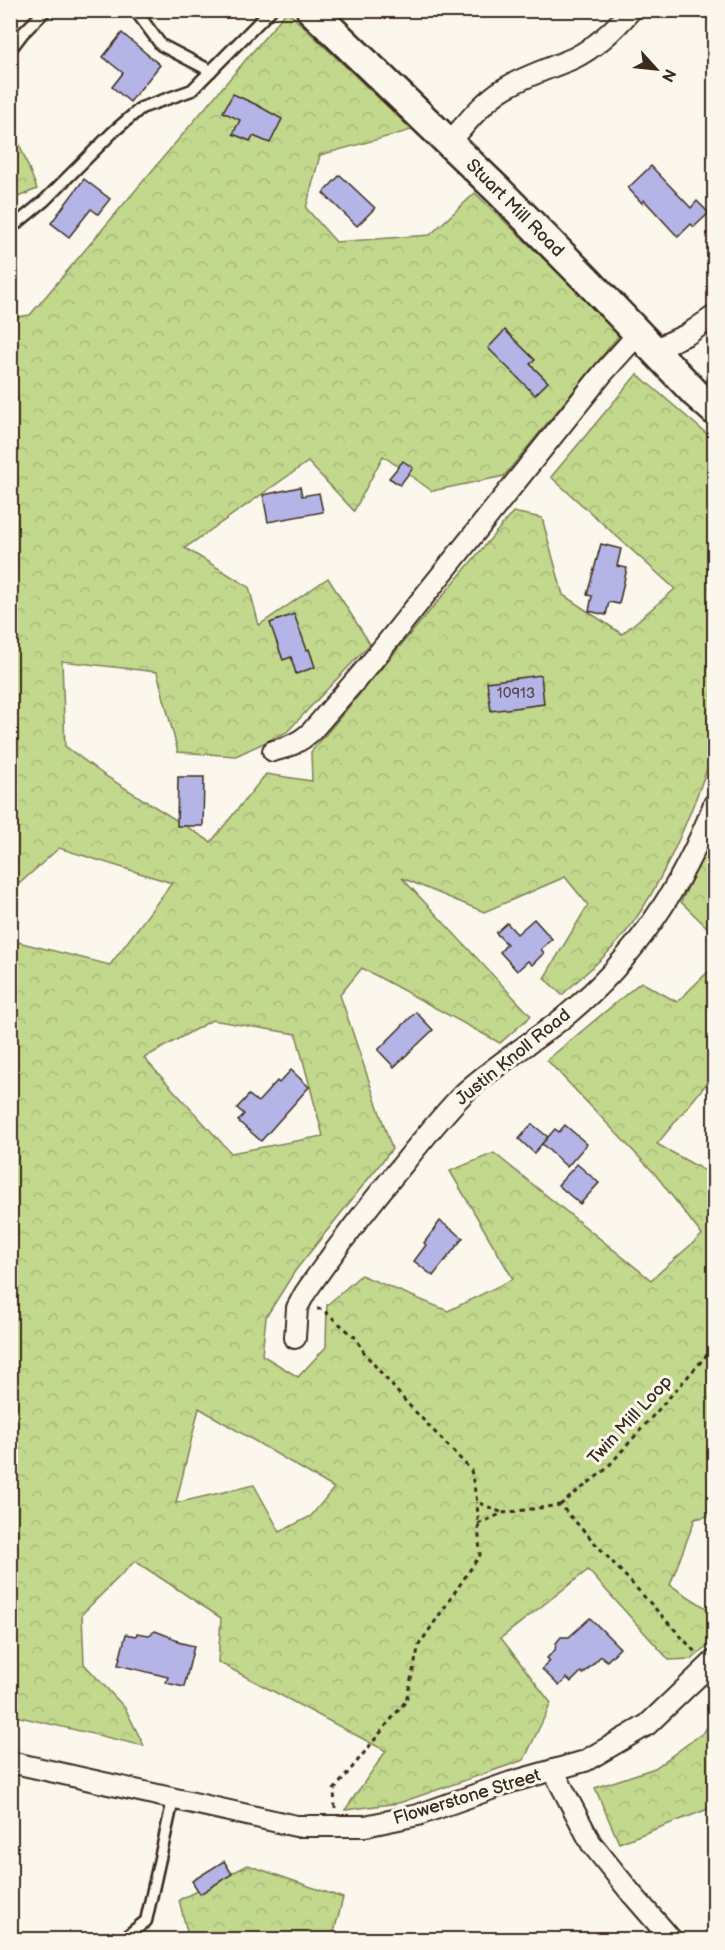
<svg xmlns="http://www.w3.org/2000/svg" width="725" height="1950" font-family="'Balsamiq Sans',sans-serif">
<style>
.forest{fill:url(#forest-crowns);stroke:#7e8156;stroke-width:1.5;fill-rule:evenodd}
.building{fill:#b4b4e6;stroke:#3b2a1e;stroke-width:1.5}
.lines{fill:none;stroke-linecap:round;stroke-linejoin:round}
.service-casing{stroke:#3b2a1e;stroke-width:15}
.minor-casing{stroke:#3b2a1e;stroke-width:24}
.secondary-casing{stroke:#3b2a1e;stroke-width:33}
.path{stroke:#3b2a1e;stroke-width:3;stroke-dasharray:4.5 4.5;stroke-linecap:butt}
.service{stroke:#fbf7ec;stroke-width:10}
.minor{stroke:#fbf7ec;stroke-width:20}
.secondary{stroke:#fbf7ec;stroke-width:28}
.labels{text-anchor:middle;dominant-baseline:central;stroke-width:6;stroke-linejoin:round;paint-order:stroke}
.number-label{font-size:15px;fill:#594c50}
.street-label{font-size:18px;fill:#3b2a1e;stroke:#fbf7ec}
</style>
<defs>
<pattern id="forest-crowns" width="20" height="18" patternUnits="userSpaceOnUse" patternTransform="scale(1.5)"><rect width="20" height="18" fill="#c2d88d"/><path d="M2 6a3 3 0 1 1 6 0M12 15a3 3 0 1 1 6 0" fill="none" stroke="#a8ba79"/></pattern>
</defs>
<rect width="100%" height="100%" fill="#fbf7ec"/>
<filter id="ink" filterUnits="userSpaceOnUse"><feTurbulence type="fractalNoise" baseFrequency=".0167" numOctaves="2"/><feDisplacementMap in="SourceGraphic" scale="12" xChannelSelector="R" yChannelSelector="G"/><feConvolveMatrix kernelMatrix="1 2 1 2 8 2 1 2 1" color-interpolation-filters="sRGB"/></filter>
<g filter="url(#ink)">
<g class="forest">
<path d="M 287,11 L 412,130 L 320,155 L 306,208 L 336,242 L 430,235 L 475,193 L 621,333 L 504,476 L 432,491 L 383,456 L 354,511 L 308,462 L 185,548 L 249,587 L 259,625 L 328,578 L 370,644 L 287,732 L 236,756 L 178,752 L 157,672 L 62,661 L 65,746 L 104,775 L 211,842 L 266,774 L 312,781 L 311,752 L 513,512 L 542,518 L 563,595 L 622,634 L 675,589 L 551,477 L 637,374 L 714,440 L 714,750 C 692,811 663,887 622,937 C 605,958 582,976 562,995 L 544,978 L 588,905 L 565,877 L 484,912 L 402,878 L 531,1016 L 500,1043 L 362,968 L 340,995 L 392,1149 L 295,1271 L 266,1317 L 262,1355 L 298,1377 L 326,1347 L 327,1305 L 361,1275 L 448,1311 L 513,1279 L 450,1171 L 494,1153 L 651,1280 L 702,1235 L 655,1174 L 547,1060 L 641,982 L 677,1002 L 714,966 L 714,1078 L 712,1077 L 657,1144 L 714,1176 L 714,1515 L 695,1519 L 670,1585 L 714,1613 L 714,1641 L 692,1659 L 669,1660 L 588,1570 L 501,1638 L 551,1703 L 524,1760 L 399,1803 L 345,1810 L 386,1751 L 218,1662 L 221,1618 L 135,1561 L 82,1614 L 84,1664 L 125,1708 L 144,1746 L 11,1715 L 10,940 L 110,965 L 172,883 L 59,848 L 11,891 L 11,318 L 30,315 ZM 212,1020 L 296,1034 L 323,1136 L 231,1153 L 144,1058 ZM 199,1408 L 334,1488 L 311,1516 L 280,1532 L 254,1485 L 176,1503 Z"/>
<path d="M 10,120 L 37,189 L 11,200 L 10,200 Z"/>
<path d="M 714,831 L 714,934 L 681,902 Z"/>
<path d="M 714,1716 L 714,1802 L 708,1809 L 619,1843 L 595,1788 L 655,1768 L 704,1732 Z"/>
<path d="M 248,1865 L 343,1898 L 332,1940 L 189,1939 L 179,1900 Z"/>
</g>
<g class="building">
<path d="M 122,33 L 160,65 L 130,102 L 112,87 L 123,73 L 103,57 Z"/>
<path d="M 233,94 L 255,104 L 282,119 L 270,143 L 253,136 L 250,141 L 233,134 L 240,120 L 223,112 Z"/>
<path d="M 651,166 L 691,208 L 697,201 L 709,213 L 694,227 L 691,224 L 678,237 L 644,200 L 642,203 L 628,188 Z"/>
<path d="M 340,175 L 375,208 L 357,226 L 323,193 Z"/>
<path d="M 84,179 L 110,199 L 98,214 L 91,209 L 69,237 L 51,223 Z"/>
<path d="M 505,330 L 535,360 L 530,364 L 548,382 L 535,395 L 488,348 Z"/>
<path d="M 403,461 L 413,468 L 400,485 L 389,478 Z"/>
<path d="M 300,487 L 302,496 L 319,493 L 323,512 L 268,522 L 263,495 Z"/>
<path d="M 601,544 L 621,549 L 617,566 L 627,568 L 619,604 L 609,602 L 606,615 L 589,611 L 592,596 L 587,595 Z"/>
<path d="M 294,614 L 307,650 L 309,649 L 315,667 L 296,674 L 291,657 L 283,660 L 270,623 Z"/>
<path d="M 541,675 L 544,704 L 491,711 L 487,682 Z"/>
<path d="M 178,777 L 204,777 L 203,826 L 177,826 Z"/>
<path d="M 534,919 L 552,939 L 541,949 L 544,953 L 532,965 L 528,961 L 517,971 L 500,952 L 507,944 L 496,933 L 507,923 L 517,934 Z"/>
<path d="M 416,1012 L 433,1030 L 394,1067 L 378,1050 Z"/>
<path d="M 291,1070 L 309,1087 L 261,1141 L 238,1121 L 244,1114 L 237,1108 L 249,1095 L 258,1102 L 277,1081 L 279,1083 Z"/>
<path d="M 532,1124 L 548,1137 L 534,1153 L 519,1139 Z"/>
<path d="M 565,1125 L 587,1144 L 567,1167 L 542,1144 L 555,1129 L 559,1132 Z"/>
<path d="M 577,1164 L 599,1183 L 580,1204 L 558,1185 Z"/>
<path d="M 440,1221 L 463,1238 L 433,1276 L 414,1261 L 426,1245 L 424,1243 Z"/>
<path d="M 590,1618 L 620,1648 L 607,1661 L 601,1656 L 583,1674 L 581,1672 L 571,1682 L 567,1678 L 559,1686 L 542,1669 L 550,1661 L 547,1658 L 555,1650 L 556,1643 L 561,1637 L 569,1637 Z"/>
<path d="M 155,1631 L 176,1639 L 178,1642 L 194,1646 L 184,1687 L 166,1683 L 168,1677 L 118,1665 L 126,1634 L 136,1636 L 137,1633 L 149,1635 Z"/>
<path d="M 224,1861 L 232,1874 L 200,1894 L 192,1881 Z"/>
</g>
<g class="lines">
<defs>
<g id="service">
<path d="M 135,10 L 161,45 L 211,71"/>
<path d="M 10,50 L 23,33 L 46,10"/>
<path d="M 10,229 L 44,201 L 113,132 L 141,108 L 192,90 L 271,10"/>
<path d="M 122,1940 L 146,1921 L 173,1800"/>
</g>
<g id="minor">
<path d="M 449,143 C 466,124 483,101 505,88 C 527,75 551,68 574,58 C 596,47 615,29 631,10"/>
<path d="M 653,350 L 688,334 L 714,316"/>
<path d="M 273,751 C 288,748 299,743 311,732 L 369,665 L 603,373 L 638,334"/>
<path d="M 295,1338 L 297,1308 L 305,1293 C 336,1248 369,1205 404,1163 C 423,1139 442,1116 463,1094 C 495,1064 534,1042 568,1014 C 635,958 683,885 714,804"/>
<path d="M 10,1762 L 296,1826 L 365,1826 L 418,1815 L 511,1782 L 585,1761 L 647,1725 L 714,1661"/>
<path d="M 553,1770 L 591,1843 L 631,1893 L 672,1940"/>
</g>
<path id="secondary" d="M 311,10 L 499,191 L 586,279 L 696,394 L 714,410"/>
</defs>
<use href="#service" class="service-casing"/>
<use href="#minor" class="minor-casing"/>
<use href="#secondary" class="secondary-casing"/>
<g class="path">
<path d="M 317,1309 L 322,1309 L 356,1338 L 365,1354 L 407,1403 L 471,1470 L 477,1502 L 503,1513"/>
<path d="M 560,1505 L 605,1470 L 714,1347"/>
<path d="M 478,1524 L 503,1513 L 560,1505 L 697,1654"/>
<path d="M 335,1808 L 334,1790 L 406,1701 L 419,1645 L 480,1555 L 477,1502"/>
</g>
<use href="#service" class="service"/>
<use href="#minor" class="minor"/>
<use href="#secondary" class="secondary"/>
</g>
</g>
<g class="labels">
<g class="number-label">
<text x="516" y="693">10913</text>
</g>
<g class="street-label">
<text transform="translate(515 208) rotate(45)">Stuart Mill Road</text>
<text transform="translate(513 1057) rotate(-39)">Justin Knoll Road</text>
<text transform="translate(630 1420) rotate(-47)">Twin Mill Loop</text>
<text transform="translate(467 1797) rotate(-17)">Flowerstone Street</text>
</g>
</g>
<rect width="725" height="1950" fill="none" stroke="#fbf7ec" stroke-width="36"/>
<rect x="18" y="18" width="689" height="1914" fill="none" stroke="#3b2a1e" stroke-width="2" filter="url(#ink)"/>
<g transform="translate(656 69) rotate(117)" stroke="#fbf7ec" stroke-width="4.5" paint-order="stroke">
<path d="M0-4.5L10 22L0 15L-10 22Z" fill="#3b2a1e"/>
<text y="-9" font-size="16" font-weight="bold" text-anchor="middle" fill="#3b2a1e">N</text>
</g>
</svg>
